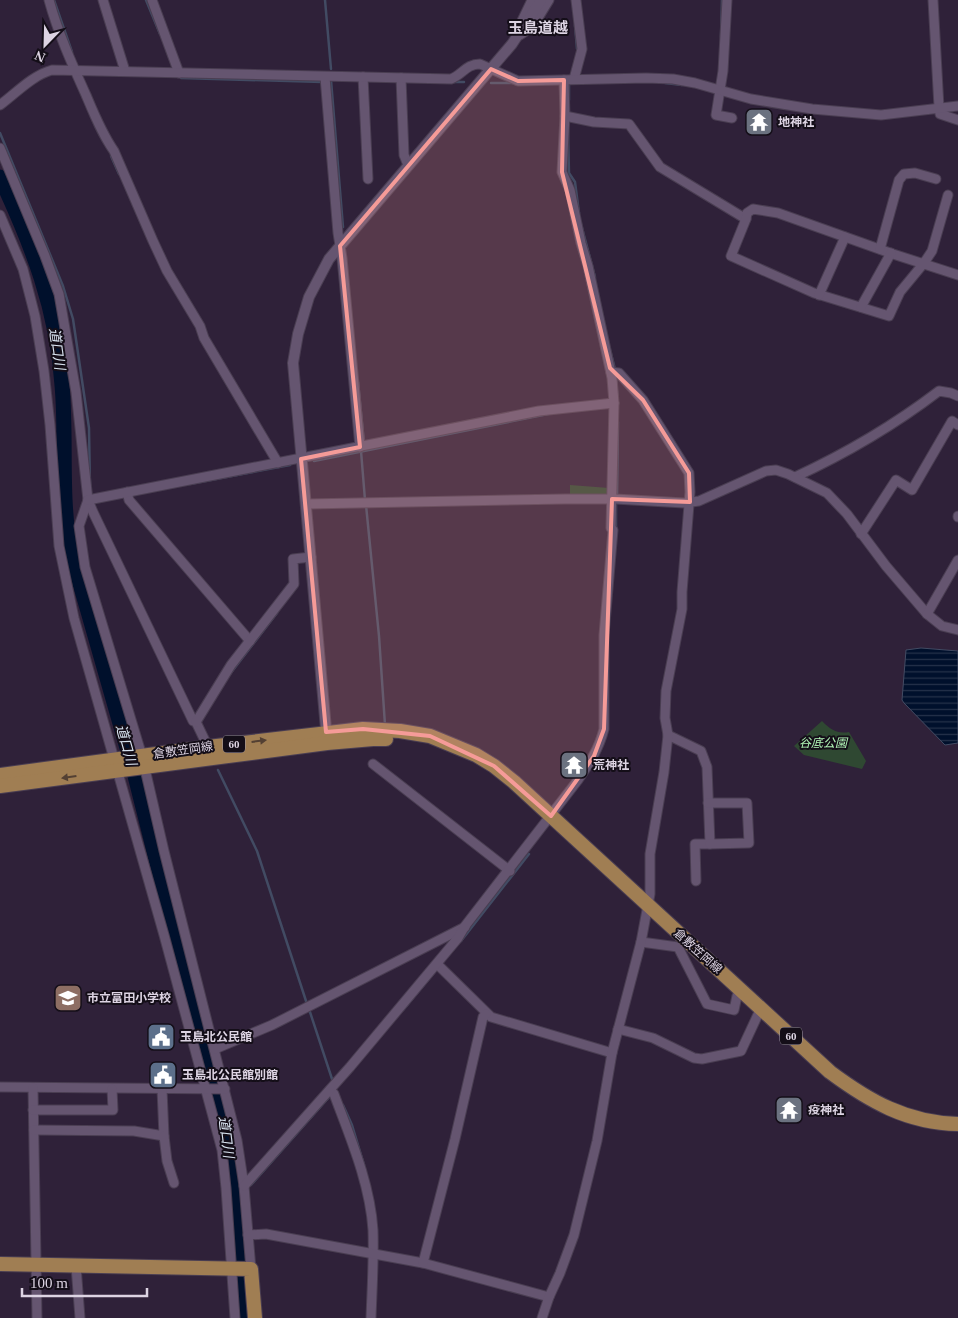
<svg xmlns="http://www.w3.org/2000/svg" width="958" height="1318" font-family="'Times New Roman','Noto Sans JP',serif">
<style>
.green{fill:#2f4832}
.water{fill:url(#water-rules);stroke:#424b63}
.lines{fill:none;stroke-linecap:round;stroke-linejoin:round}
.stream{stroke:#424b63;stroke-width:2.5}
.river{stroke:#00102c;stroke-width:15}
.minor-casing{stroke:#4a3e52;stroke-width:11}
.tertiary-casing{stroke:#4a3e52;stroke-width:12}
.primary-casing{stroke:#4a3e52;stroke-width:16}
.minor{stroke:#655570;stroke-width:9}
.tertiary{stroke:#655570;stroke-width:10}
.primary{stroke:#a07e53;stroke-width:14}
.oneway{fill:#534033}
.marked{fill:#f59b98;fill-opacity:0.2;stroke:#f59b98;stroke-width:4;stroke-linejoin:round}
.labels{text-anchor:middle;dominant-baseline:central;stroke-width:4;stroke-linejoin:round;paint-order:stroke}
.shield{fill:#140e18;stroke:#a199a6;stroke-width:1}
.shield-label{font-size:11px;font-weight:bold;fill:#ddd4e3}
.poi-label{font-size:12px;font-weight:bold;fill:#ddd4e3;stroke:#140e18;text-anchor:start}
.park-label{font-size:12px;font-style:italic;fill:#b1f5b6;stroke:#140e18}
.street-label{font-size:12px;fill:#ddd4e3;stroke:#140e18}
.water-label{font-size:14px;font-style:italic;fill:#d9e4f1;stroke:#140e18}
.quarter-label{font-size:15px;font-weight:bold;fill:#ddd4e3;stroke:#140e18}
</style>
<defs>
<pattern id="water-rules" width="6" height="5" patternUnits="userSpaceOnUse" patternTransform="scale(1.25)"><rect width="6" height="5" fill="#00102c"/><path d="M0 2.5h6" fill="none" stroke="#25324a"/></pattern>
</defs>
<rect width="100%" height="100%" fill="#2f2139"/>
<g class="green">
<path d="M 570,485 L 609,488 L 607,495 L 570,496 Z"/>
<path d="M 822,721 C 831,730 837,734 849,732 L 866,761 L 862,769 L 804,755 L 794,746 Z"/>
</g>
<path class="water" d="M 921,648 L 958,651 L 958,743 L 945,745 L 904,703 L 902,700 L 906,650 Z"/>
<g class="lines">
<g class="stream">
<path d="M 54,0 L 72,52"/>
<path d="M 146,0 L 160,34"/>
<path d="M 325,0 L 331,69"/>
<path d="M 575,25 L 577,49"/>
<path d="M 721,37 L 722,0"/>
<path d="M 180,76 L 181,78 L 322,82"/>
<path d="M 331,80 L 343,227"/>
<path d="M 452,82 L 464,82"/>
<path d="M 491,83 L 515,83"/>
<path d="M 665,83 L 682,85"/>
<path d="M 569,100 L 569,84"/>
<path d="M 568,131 L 569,173 L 575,182 L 579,213"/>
<path d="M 0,133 L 63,286 L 73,319 L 89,428 L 90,487"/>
<path d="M 111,156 L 119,174"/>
<path d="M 581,224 L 595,277"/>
<path d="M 610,350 L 615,369"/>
<path d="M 616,380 L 618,404"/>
<path d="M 358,382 L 364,443"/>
<path d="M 361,451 L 365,500"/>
<path d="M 314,461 L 548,414"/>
<path d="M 190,484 L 290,465"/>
<path d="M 617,496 L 618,422"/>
<path d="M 366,505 L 379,636 L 385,725"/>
<path d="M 616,529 L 616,502"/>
<path d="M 230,674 L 277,613"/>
<path d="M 218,770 L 257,851 L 307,1004"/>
<path d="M 461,941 L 529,854"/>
<path d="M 309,1009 L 333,1082"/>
<path d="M 403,1010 L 438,968"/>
<path d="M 343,1105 L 352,1125 L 364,1165"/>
<path d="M 251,1185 L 331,1095"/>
<path d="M 234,1194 L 240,1193"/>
</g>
<path class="river" d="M 0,177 C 32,245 57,309 62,385 C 67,440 60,498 71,552 L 135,776 L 208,1065 L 224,1113 L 240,1257 L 243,1318"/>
<defs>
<g id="minor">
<path d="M 49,0 C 58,33 72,64 86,95 C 94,114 102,134 114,151 L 153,241 L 167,271 L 200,326 L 204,338 L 278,463"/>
<path d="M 103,0 L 125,71"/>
<path d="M 152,0 L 179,73"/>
<path d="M 532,0 L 520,25 L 520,35 L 533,26 L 549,0"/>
<path d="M 727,0 L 723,71 L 716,115 L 732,118"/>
<path d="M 933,0 L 939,107 L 940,114 L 958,120"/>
<path d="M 325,77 L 338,233 L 342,258 L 360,447"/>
<path d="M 363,77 L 368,179"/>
<path d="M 401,78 L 404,155 L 408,165"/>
<path d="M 574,79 L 582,49 L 576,0"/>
<path d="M 0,105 C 16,93 33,75 52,70 L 451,79 C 462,75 466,64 480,64 L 518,81 L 646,78 L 673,79 L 695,83 L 751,99 L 812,109 L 881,115 L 958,106"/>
<path d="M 565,116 L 594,122 L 629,124 L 660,167 L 746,219"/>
<path d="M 0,148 L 45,256 L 59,294 L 76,392 L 88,500 L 93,512 L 193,721 L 196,722 L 208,747"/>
<path d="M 948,195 L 932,251 L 924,263 L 900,292 L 889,316 L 814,293 L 731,256 L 746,219 L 747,213 L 753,209 L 778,213 L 893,254 L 958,275"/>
<path d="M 0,215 L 23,269 L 35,316 L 44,371 L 50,425 L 59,546 L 74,618 L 164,935 L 222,1150 L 226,1188 L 235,1318"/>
<path d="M 880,249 L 899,180 L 904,174 L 915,173 L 936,179"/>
<path d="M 819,295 L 845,237"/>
<path d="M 861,307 L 891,253"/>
<path d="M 795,477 C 847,453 893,426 939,391 L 951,393 L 958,396"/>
<path d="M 127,492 L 129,500 L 250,641"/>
<path d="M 88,500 L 79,526 L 85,567 L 142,756 L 164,851 L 237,1140 L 244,1186 L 251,1269"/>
<path d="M 88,500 L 539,411 L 614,403"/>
<path d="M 307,504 L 565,499 L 615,499 L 684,503 L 699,501 L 766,471 L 776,470 L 788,474 L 827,493 L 847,514 L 886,566 L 927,614 L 942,626 L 958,630"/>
<path d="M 958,517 L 958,516"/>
<path d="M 861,534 L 896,480 L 912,490 L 952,421 L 958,425"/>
<path d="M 927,614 L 958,560"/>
<path d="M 196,722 L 231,665 L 294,584 L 293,559 L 311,557"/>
<path d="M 668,735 L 701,751 L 707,767 L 710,844 L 695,844 L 696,881"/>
<path d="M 373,764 L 510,871"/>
<path d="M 708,803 L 747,803 L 749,843 L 710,844"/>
<path d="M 641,942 L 678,947 L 707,1004 L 734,1010 L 737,996"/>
<path d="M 437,964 L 491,1017 L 612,1053"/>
<path d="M 618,1029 L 653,1038 L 694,1058 L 702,1059 L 741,1051 L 761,1008"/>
<path d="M 215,1049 L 272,1025 L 465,927"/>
<path d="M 0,1087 L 225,1089"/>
<path d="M 33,1088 L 37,1318"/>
<path d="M 330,1090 L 334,1094 C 350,1137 370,1183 373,1230 C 374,1259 372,1289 371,1318"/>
<path d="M 33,1110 L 113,1110 L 112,1089"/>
<path d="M 34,1130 L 134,1131 L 164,1136 L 162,1089"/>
<path d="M 164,1136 L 167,1161 L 174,1183"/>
<path d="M 244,1186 L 350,1067 L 458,938 L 465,926 L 578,780 C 589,764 599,749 604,729 L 604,635 L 613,530 L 611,528 L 614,403 L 612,378 L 588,266 L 581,243 L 570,190 L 562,172 L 565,116 L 564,80"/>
<path d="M 248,1235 L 266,1234 L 423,1263 L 549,1297"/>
<path d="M 423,1263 L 455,1139 L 483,1017 L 486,1014"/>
<path d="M 76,1266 L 80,1318"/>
<path d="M 542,1318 L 549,1297 L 560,1273 L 574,1235 L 597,1141 L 612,1053 L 641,942 L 650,894 L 650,854 L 664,772 L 668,735 L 665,718 L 666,691 L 682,609 L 682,592 L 690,492 L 689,473 L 643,400 L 619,373 L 611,372"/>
</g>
<path id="tertiary" d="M 327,740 L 293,363 L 298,334 L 309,297 L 329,259 L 512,44 L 541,0"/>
<g id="primary">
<path d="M 0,775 L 208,747 L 363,729 L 400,731 L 430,736 L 476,755 L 494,766 L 514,782 L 830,1072 C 869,1101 907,1123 958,1124"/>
<path d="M 0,786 L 327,743 L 373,739 L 386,739"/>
<path d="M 0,1264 L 251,1269 L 255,1318"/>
</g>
</defs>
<use href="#minor" class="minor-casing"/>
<use href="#tertiary" class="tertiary-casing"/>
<use href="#primary" class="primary-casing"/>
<use href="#minor" class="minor"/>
<use href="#tertiary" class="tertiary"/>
<use href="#primary" class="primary"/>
</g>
<defs><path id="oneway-solid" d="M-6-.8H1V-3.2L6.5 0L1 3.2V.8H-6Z" transform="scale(1.25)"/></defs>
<g class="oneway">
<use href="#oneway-solid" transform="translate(259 741) rotate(-7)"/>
<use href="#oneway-solid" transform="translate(69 777) rotate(172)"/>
</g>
<path class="marked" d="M 491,69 L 518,81 L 564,80 L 562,172 L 610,368 L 643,400 L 689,473 L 690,502 L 612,499 L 604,729 L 594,756 L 551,816 L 494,766 L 430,736 L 363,729 L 326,732 L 301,459 L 360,447 L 340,246 Z"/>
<defs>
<symbol id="temple-square" viewBox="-11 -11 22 22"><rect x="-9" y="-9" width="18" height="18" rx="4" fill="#6b7280" stroke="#140e18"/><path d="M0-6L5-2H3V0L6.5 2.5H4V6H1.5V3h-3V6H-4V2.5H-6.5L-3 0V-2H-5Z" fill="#fff"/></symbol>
<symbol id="school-square" viewBox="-11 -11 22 22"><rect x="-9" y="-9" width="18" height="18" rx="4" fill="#8d6e63" stroke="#140e18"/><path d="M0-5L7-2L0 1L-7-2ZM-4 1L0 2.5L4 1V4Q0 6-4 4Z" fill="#fff"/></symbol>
<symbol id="civic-square" viewBox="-11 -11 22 22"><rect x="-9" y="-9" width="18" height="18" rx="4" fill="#5c6f8a" stroke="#140e18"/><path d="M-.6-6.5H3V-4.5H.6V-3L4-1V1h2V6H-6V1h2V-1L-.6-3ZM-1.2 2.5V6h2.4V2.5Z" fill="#fff"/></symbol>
</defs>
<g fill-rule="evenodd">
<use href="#temple-square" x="743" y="106" width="32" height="32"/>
<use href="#temple-square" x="558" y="749" width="32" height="32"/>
<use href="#school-square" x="52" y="982" width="32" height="32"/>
<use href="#civic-square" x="145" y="1021" width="32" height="32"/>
<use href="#civic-square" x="147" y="1059" width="32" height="32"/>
<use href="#temple-square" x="773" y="1094" width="32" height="32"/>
</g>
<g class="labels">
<g class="shield">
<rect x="223" y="735.5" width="22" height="17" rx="4"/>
<rect x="780" y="1027.5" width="22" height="17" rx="4"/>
</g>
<g class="shield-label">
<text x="234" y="744">60</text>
<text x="791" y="1036">60</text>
</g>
<g class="poi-label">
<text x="778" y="122">地神社</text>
<text x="593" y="765">荒神社</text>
<text x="87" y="998">市立富田小学校</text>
<text x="180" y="1037">玉島北公民館</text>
<text x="182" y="1075">玉島北公民館別館</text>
<text x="808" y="1110">疫神社</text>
</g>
<g class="park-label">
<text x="823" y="743">谷底公園</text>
</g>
<g class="street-label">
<text transform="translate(183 750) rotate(-8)">倉敷笠岡線</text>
<text transform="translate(698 951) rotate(42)">倉敷笠岡線</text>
</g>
<g class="water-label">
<text transform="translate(57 349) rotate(82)">道口川</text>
<text transform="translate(126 745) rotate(74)">道口川</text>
<text transform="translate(226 1137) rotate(83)">道口川</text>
</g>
<g class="quarter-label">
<text x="538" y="28">玉島道越</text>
</g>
</g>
<g transform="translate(45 45) rotate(203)" stroke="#140e18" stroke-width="4" paint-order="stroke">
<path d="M0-4L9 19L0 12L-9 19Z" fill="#ddd4e3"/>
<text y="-8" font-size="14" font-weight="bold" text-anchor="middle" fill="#ddd4e3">N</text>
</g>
<path d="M22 1288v8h125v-8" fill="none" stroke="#ddd4e3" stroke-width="2.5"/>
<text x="30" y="1288" font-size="15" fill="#ddd4e3" stroke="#140e18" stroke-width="4" paint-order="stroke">100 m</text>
</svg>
